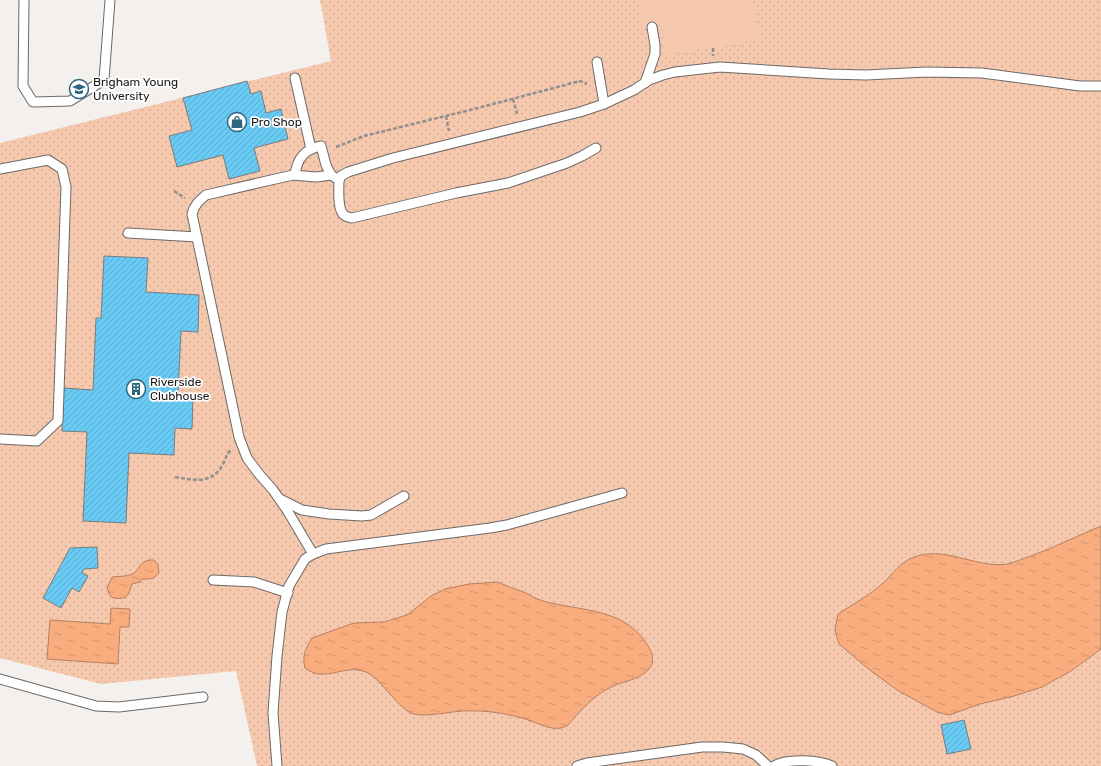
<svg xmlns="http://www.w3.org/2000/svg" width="1101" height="766" font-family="Rubik,sans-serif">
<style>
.grass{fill:url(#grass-dots)}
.pitch{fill:#f6c9ae}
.water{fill:url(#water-ripples);stroke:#b6805f}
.building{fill:url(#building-hatch);stroke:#787b7d}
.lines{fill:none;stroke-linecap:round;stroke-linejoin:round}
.lane-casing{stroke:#6c6967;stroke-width:11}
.path{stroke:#928f8e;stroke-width:2.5;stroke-dasharray:4 2;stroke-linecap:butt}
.lane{stroke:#fff;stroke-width:9}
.labels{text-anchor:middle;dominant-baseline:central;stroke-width:3.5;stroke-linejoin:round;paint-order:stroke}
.poi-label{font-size:12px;fill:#1b1919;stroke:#fff;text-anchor:start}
</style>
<defs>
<pattern id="grass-dots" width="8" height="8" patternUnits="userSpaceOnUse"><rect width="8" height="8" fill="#f6c9ae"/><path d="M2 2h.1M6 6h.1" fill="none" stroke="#d2ac95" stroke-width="1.8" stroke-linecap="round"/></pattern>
<pattern id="water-ripples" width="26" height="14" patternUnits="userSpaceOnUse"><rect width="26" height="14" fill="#f9ac7d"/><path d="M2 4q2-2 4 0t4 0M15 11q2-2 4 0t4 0" fill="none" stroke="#d5936b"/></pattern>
<pattern id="building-hatch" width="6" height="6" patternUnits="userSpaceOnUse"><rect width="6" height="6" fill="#69caf4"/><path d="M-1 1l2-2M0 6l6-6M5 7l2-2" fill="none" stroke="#5aadd1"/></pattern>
</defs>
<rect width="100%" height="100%" fill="#f4f0ee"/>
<path class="grass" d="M 320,0 L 1101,0 L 1101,766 L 257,766 L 236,671 L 101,684 L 0,658 L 0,143 L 331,61 Z"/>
<path class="pitch" d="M 637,0 L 753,0 L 760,40 L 665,55 L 661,25 L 642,28 Z"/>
<g class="water">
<path d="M 1101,526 L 1101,649 L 1071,671 L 1042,687 L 1014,696 L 980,704 L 949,715 L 937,712 L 897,690 L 866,667 L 839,644 L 835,630 L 838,614 C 853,604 869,596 883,583 C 893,574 899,563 912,558 C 943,544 976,569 1008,564 C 1016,562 1024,558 1031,556 C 1055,547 1077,536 1101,526 Z"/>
<path d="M 149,560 L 154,560 L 158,564 L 159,573 C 153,580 150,579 142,579 L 140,582 L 132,584 C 128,596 127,600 113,598 L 109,594 L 107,588 L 112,577 C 118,576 126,577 132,574 C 140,570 139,562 149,560 Z"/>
<path d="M 498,582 C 506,586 515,589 524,592 C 530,595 536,599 543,601 C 583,612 627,607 650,649 C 653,656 654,663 649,669 C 640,680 623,681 611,687 C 593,696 581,710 568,725 C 556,733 543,725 531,721 C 508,713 486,710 462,711 C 449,712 426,717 414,714 C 399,711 383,680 366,672 C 344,663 325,684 305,668 C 302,655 305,650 312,638 L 354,623 L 384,622 L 407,615 L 431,596 L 445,589 L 469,584 Z"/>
<path d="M 111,608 L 130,609 L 129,627 L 120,627 L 118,664 L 47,659 L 50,620 L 110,624 Z"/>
</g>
<g class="building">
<path d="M 247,81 L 251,94 L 261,91 L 266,113 L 281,109 L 288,139 L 254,148 L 260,171 L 229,179 L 223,155 L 177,167 L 169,136 L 192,130 L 183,98 Z"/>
<path d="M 104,256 L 148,258 L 146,292 L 199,295 L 198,332 L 181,331 L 178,394 L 193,395 L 192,429 L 175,428 L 174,455 L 129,453 L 126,523 L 83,521 L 87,432 L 62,431 L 64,388 L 93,390 L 96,318 L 101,318 Z"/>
<path d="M 97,547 L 98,568 L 84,569 L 82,573 L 88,576 L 79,592 L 72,588 L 61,608 L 43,598 L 70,548 Z"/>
<path d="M 964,720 L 971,749 L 947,754 L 941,725 Z"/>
</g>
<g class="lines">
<defs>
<g id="lane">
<path d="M 24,0 L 23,86 L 33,102 L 70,101 L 104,80 L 110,0"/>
<path d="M 597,62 L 604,104"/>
<path d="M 295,78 L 311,149"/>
<path d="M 645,83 L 655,54 L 655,45 L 652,27"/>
<path d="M 0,169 L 48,160 L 62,169 L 66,187 L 58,421 L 37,441 L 0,439"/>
<path d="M 295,175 C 297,159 304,149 321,146 L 326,165 L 331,175"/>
<path d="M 339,180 L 341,176 L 348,172 L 393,158 L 580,112 L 604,104 L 634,90 L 649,80 L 663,75 L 675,72 L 720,67 L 829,74 L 866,75 L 926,72 L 982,73 L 1080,86 L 1101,86"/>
<path d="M 128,233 L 197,237"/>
<path d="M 280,499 L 302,510 L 329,514 L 362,516 L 371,515 L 404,496"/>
<path d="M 313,554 L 326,549 L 490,528 L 507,525 L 622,493"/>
<path d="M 213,580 L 254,582 L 288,593"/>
<path d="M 0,679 L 96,706 L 119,707 L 203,697"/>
<path d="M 277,766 L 273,713 L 277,656 L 282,612 L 289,586 L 305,559 L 313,554 L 287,510 L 273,490 L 259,474 L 247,458 L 239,437 L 192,214 C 194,205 199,201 206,195 L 293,175 L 316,177 L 331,175 L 339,180 C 339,189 337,209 344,215 C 346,217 349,217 352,218 L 456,193 L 508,183 L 567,163 L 582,156 L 596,148"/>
<path d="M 577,766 L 587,763 L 702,747 L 723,747 L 743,749 L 756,755 L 768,766"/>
<path d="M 774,766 C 786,758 820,760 832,766"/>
</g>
</defs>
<use href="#lane" class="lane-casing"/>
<g class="path">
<path d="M 713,48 L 713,56"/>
<path d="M 513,99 L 517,114"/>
<path d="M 446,116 L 449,131"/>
<path d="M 336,147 L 364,136 L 478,108 L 580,81 L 587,84"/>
<path d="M 174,191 L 185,198"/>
<path d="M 175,477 C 194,480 212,485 223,464 C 226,459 226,454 231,450"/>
</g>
<use href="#lane" class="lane"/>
</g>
<defs>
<symbol id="university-ring" viewBox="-11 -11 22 22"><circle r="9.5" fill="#fff" stroke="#2c667e" stroke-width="1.5"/><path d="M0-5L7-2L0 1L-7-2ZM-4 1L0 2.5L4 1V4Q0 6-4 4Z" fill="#2c667e"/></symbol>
<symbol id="shop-ring" viewBox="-11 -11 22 22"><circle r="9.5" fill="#fff" stroke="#2c667e" stroke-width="1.5"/><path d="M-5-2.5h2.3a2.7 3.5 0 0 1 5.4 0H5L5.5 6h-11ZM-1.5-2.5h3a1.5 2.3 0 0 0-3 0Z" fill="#2c667e"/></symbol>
<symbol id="building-ring" viewBox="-11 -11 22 22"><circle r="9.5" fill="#fff" stroke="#2c667e" stroke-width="1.5"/><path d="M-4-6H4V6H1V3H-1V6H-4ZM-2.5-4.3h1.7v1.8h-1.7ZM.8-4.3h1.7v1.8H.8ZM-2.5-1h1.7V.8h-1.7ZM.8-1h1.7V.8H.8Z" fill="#2c667e"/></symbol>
</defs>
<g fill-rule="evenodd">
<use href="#university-ring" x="68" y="78" width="22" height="22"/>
<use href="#shop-ring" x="226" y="111" width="22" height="22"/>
<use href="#building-ring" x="125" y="378" width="22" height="22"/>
</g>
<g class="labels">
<g class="poi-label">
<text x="93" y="82">Brigham Young<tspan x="93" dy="14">University</tspan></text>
<text x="251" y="122">Pro Shop</text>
<text x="150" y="382">Riverside<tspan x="150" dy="14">Clubhouse</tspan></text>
</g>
</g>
</svg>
